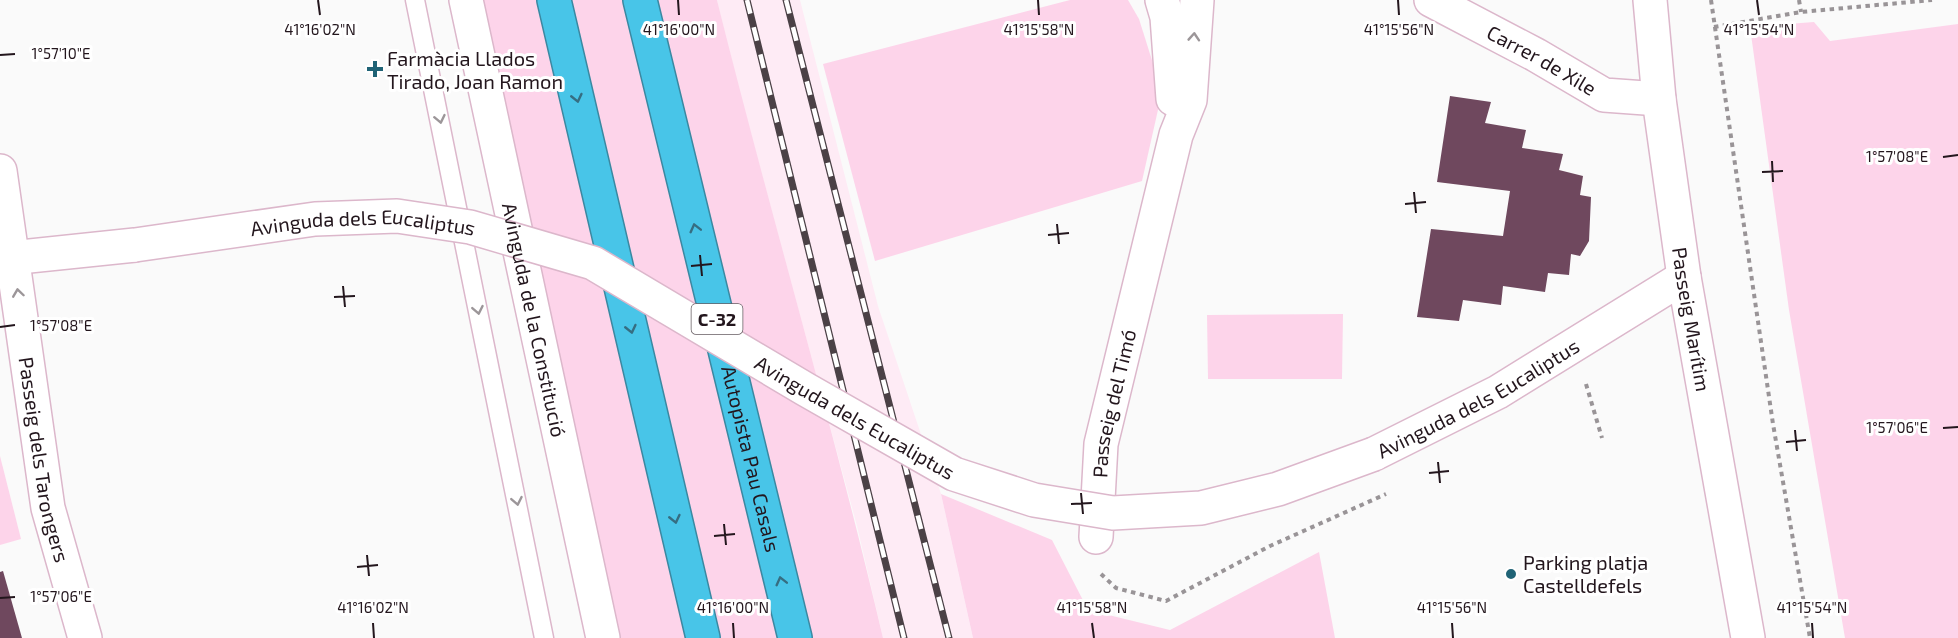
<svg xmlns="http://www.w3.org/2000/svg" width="1958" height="638" font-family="'Exo 2',sans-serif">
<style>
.built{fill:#feebf5}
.green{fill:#fdd4ea}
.building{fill:#6f485e}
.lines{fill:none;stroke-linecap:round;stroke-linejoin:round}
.service-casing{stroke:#dcb7cb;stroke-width:21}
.minor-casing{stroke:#dcb7cb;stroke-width:36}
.tertiary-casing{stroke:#dcb7cb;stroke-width:36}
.motorway-casing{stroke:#3b88a1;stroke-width:36}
.path{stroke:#999497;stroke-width:4;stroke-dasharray:4.5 4.5;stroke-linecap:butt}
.service{stroke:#fff;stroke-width:18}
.minor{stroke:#fff;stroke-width:33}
.tertiary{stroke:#fff;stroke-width:33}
.motorway{stroke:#48c5e8;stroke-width:33}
.rail-casing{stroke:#4b4146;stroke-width:7}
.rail{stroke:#fff;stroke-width:4.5;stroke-dasharray:14;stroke-linecap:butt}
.minor-bridge-casing{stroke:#dcb7cb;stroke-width:36;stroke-linecap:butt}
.minor-bridge{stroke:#fff;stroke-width:33}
.oneway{stroke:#9c9699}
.oneway2{stroke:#366e82}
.ticks{fill:none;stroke:#23161d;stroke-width:2}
.poi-dot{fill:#206376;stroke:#fff;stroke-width:2}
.labels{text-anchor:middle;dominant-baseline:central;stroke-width:6;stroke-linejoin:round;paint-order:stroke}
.shield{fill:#fff;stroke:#655c61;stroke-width:1.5}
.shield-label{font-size:18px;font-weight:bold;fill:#23161d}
.poi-label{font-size:20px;fill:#23161d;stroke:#fff;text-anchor:start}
.street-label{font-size:20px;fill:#23161d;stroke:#fff}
.ticks-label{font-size:15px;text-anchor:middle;fill:#23161d;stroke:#fff;stroke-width:6;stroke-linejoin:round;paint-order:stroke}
</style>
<rect width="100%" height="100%" fill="#fafafa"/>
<path class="built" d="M 717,0 L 800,0 L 878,306 L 941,494 L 973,638 L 883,638 L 857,526 L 741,97 Z"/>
<g class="green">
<path d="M 449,0 L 717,0 C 770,213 833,424 883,638 L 586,638 Z"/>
<path d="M 1070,0 L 1128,0 L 1139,19 L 1162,92 L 1142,181 L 875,261 L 823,64 Z"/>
<path d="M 1814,22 L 1830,41 L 1958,24 L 1958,638 L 1845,638 L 1789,310 L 1750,27 Z"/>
<path d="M 1343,314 L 1342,379 L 1208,379 L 1207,315 Z"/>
<path d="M 0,456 L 21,539 L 0,545 Z"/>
<path d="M 941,494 L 1052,540 L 1088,610 L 1170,630 L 1319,552 L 1335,638 L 973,638 Z"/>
</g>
<g class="building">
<path d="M 1450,96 L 1491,102 L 1485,123 L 1526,130 L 1522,148 L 1563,154 L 1559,170 L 1583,176 L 1580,195 L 1591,197 L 1589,241 L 1580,256 L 1571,254 L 1569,275 L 1548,273 L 1545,292 L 1503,286 L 1501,305 L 1463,300 L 1459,321 L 1417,317 L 1431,229 L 1503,236 L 1510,191 L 1437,182 Z"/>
<path d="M 3,571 L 22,638 L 0,638 L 0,572 Z"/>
</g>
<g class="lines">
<defs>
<path id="service" d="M 415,0 L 544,638"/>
<g id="minor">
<path d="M 1162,0 L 1167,17 L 1173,99"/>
<path id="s1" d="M 1431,0 L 1536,55 L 1604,95 L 1659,99"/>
<path id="s2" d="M 1650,0 L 1659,99 L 1684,277 L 1748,638"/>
<path id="s3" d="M 0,171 L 48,508 L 85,638"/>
<path d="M 0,259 L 135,245"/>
<path id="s4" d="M 1374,454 L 1498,392 L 1684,277"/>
<path id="s5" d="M 1096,537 L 1101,444 L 1176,135 L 1190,100 L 1197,0"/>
</g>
<g id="tertiary">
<path id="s6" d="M 466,0 L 603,638"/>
</g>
<g id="motorway">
<path d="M 554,0 L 703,638"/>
<path id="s7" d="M 640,0 L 795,638"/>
</g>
</defs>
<use href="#service" class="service-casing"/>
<use href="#minor" class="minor-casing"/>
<use href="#tertiary" class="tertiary-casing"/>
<use href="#motorway" class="motorway-casing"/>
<g class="path">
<path d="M 1711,0 L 1773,424 L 1810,638"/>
<path d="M 1799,0 L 1801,12"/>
<path d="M 1714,27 L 1801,12 L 1932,0"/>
<path d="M 1586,384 L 1602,438"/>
<path d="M 1101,574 L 1116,588 L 1166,601 L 1270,546 L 1386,494"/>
</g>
<use href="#service" class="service"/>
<use href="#minor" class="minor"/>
<use href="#tertiary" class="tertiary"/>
<use href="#motorway" class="motorway"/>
<defs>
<g id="rail">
<path d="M 747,0 L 904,638"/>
<path d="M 786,0 L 949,638"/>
</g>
</defs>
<use href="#rail" class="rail-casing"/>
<use href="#rail" class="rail"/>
<defs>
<g id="minor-bridge">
<path id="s8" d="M 135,245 L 315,219 L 397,216 L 470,227 L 593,263 L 805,389 L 954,474 L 1034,500 L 1113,513 L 1201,508 L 1278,489 L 1374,454"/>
</g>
</defs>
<use href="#minor-bridge" class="minor-bridge-casing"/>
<use href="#minor-bridge" class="minor-bridge"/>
</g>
<defs><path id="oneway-chevron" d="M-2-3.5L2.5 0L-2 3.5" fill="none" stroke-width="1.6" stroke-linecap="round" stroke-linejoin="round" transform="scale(1.5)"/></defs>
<g class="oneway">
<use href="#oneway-chevron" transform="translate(1194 37) rotate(-86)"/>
<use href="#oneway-chevron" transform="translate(440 119) rotate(78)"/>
<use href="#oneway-chevron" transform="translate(18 293) rotate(-98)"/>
<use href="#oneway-chevron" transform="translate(478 310) rotate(79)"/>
<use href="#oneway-chevron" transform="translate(517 501) rotate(79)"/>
</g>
<g class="oneway2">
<use href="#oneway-chevron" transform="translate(577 98) rotate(77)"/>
<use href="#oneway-chevron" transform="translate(695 228) rotate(-104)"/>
<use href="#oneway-chevron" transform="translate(631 329) rotate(77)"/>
<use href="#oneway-chevron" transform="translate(675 519) rotate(77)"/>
<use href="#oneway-chevron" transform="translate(781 581) rotate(-104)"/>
</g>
<path class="ticks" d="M 318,0 L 320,15M 678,0 L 679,15M 1038,0 L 1039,15M 1398,0 L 1399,15M 1757,0 L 1759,15M 0,55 L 15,54M 1943,157 L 1958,155M 1772,161 L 1773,182M 1762,172 L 1783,171M 1414,192 L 1416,213M 1405,204 L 1426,202M 1057,224 L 1059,244M 1048,235 L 1069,233M 700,255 L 702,276M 691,266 L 712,264M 343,286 L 345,307M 334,297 L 355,296M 0,327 L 15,325M 1943,428 L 1958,427M 1795,430 L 1797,451M 1786,442 L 1806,440M 1438,462 L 1440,483M 1429,473 L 1449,471M 1081,493 L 1083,514M 1071,504 L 1092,503M 724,524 L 726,545M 714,536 L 735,534M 367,555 L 369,576M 357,567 L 378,565M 0,598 L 15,597M 373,623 L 374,638M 733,623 L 734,638M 1092,623 L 1094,638M 1452,623 L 1453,638M 1812,623 L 1813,638"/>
<g class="poi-dot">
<path d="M372 60h6v6h6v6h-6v6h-6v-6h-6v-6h6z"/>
<circle cx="1511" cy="574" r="6"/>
</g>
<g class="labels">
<rect class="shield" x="691.5" y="304" width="51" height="30" rx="4.5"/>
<g class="shield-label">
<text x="717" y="319">C-32</text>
</g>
<g class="poi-label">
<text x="387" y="58">Farmàcia Llados<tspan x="387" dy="23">Tirado, Joan Ramon</tspan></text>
<text x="1523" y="562">Parking platja<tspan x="1523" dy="23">Castelldefels</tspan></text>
</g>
<g class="street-label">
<text stroke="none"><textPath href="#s1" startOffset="126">Carrer de Xile</textPath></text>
<text stroke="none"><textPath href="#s8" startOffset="230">Avinguda dels Eucaliptus</textPath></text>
<text stroke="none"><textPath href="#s6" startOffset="327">Avinguda de la Constitució</textPath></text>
<text stroke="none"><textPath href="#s2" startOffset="322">Passeig Marítim</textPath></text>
<text stroke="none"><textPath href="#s4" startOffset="118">Avinguda dels Eucaliptus</textPath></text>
<text stroke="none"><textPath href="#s5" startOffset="135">Passeig del Timó</textPath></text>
<text stroke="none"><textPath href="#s8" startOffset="770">Avinguda dels Eucaliptus</textPath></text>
<text stroke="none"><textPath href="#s3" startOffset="292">Passeig dels Tarongers</textPath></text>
<text stroke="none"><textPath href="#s7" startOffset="472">Autopista Pau Casals</textPath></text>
</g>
</g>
<g class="ticks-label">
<text x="320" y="35">41°16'02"N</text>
<text x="679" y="35">41°16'00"N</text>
<text x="1039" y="35">41°15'58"N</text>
<text x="1399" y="35">41°15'56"N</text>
<text x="1759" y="35">41°15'54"N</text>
<text x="61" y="59">1°57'10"E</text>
<text x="1897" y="162">1°57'08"E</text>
<text x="61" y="331">1°57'08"E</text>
<text x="1897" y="433">1°57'06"E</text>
<text x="61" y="602">1°57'06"E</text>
<text x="373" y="613">41°16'02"N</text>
<text x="733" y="613">41°16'00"N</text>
<text x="1092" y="613">41°15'58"N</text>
<text x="1452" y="613">41°15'56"N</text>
<text x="1812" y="613">41°15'54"N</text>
</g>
</svg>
